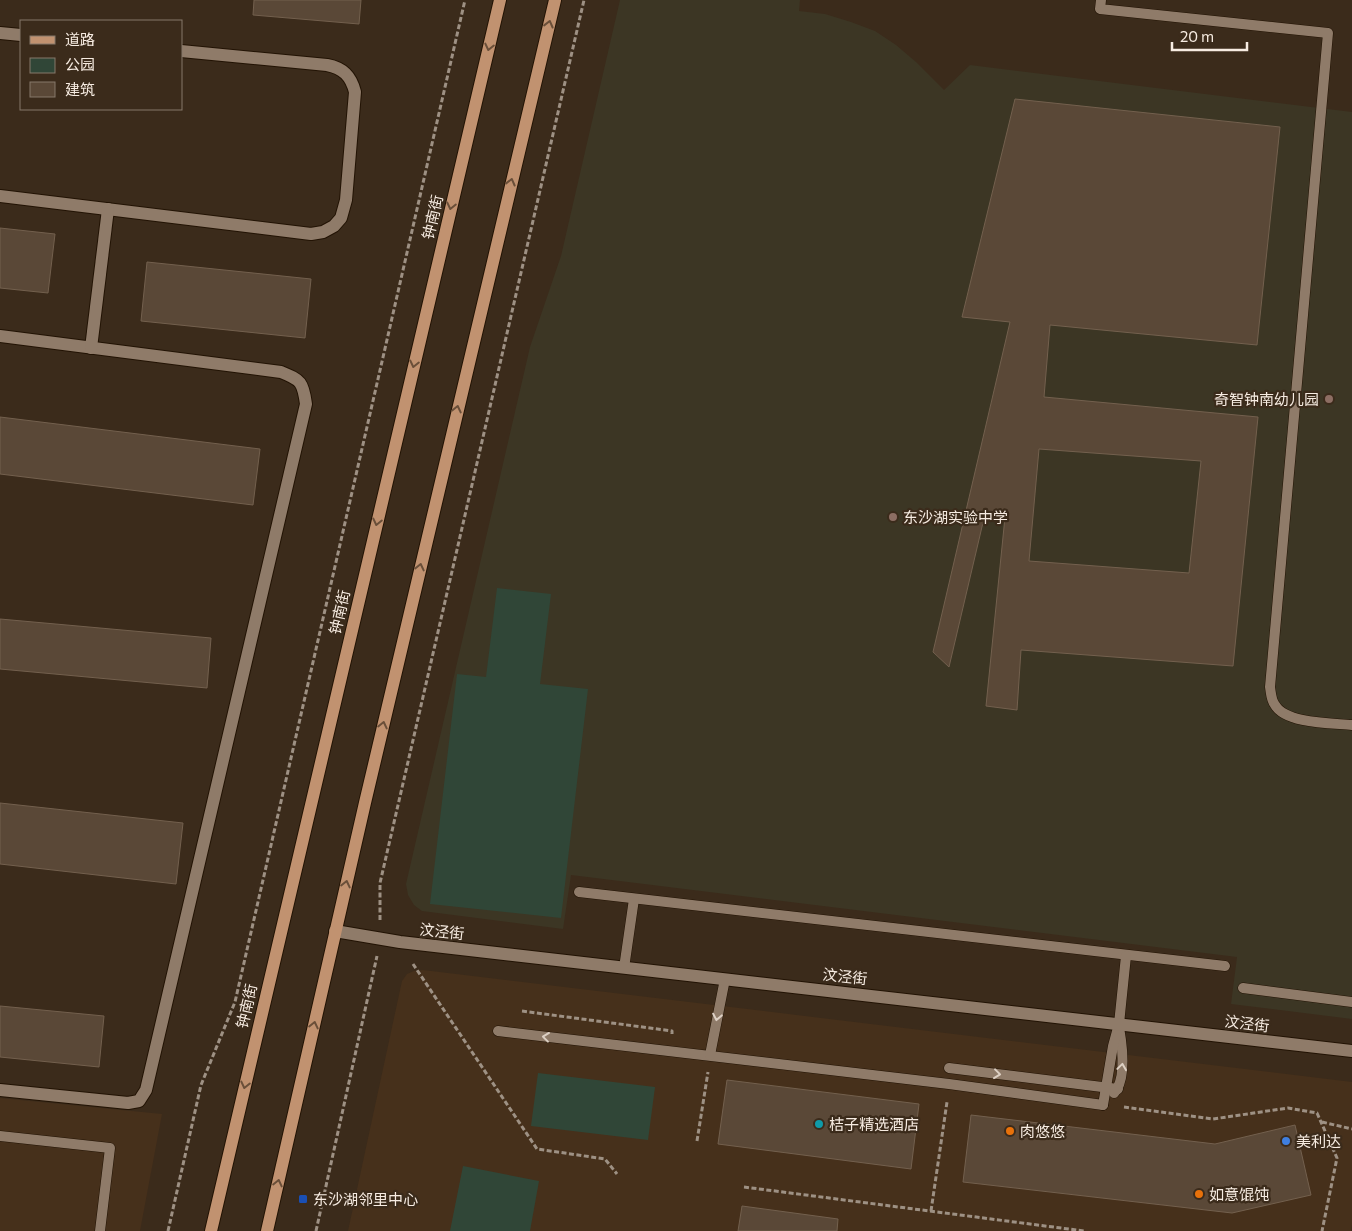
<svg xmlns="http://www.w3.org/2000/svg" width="1352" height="1231" font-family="Commissioner,'Noto Sans SC',sans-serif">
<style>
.built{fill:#46301b}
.education{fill:#3c3624}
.green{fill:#304637}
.building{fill:#5a4837;stroke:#73604e;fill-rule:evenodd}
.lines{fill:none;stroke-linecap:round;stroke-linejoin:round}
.lane-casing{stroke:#221304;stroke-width:11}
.street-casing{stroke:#221304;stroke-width:14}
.secondary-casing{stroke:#221304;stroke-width:14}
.primary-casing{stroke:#221304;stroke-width:14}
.path{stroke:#9e9184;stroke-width:3;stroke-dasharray:5 2.5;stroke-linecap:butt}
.lane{stroke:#8f7b69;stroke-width:10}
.street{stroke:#8f7b69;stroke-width:12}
.secondary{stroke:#8f7b69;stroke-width:12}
.primary{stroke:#c19270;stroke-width:12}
.oneway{stroke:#6a4f39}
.oneway2{stroke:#ddd0c4}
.education-dot{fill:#8d6e63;stroke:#3b2b1b;stroke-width:2}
.culture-dot{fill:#0f9aa8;stroke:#3b2b1b;stroke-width:2}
.food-dot{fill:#e8710a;stroke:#3b2b1b;stroke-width:2}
.shop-dot{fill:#3f7fe0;stroke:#3b2b1b;stroke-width:2}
.transit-dot{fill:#1a4fb4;stroke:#3b2b1b;stroke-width:2}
.labels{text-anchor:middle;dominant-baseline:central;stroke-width:4.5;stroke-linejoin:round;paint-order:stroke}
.street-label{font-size:15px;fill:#f7ece2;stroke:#3b2b1b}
.poi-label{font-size:15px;fill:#f7ece2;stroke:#3b2b1b;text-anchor:start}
</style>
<rect width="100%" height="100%" fill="#3b2b1b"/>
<g class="built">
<path d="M 423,970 L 1352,1082 L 1352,1225 L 1351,1231 L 348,1231 L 402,981 L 407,974 L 414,971 Z"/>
<path d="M 0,1098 L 162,1114 L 140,1231 L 0,1231 Z"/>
</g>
<path class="education" d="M 620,0 L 800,0 L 799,11 L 825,14 L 851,22 L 875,31 L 896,45 L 916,62 L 944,90 L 970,65 L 1352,112 L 1352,1019 L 1231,1004 L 1237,957 L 571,875 L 563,929 L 422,911 L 414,905 L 408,895 L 406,884 L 530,347 L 561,256 Z"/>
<g class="green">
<path d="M 497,588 L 551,594 L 540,684 L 588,689 L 561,918 L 430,904 L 457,674 L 486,677 Z"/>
<path d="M 538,1073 L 655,1087 L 648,1140 L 531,1126 Z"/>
<path d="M 463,1166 L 539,1181 L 530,1231 L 450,1231 Z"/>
</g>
<g class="building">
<path d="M 254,0 L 361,0 L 359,24 L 253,15 Z"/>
<path d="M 1015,99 L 1280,127 L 1257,345 L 1050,325 L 1044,397 L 1258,417 L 1233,666 L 1021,650 L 1017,710 L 986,706 L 1005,517 L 985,514 L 949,667 L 933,652 L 1010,322 L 962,317 ZM 1039,449 L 1201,461 L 1189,573 L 1029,561 Z"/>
<path d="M 0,228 L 55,234 L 48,293 L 0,288 Z"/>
<path d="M 147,262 L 311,279 L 305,338 L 141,321 Z"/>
<path d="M 0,417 L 260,449 L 253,505 L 0,474 Z"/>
<path d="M 0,619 L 211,638 L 207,688 L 0,669 Z"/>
<path d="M 0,803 L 183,823 L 176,884 L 0,864 Z"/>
<path d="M 0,1006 L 104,1016 L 99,1067 L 0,1057 Z"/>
<path d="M 727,1080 L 919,1104 L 911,1169 L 718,1144 Z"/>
<path d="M 971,1115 L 1215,1144 L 1295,1125 L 1311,1195 L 1232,1213 L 963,1182 Z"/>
<path d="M 742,1206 L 838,1219 L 837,1231 L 738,1231 Z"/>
</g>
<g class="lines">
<defs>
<g id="lane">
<path d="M 1101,0 L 1100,9 L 1328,33 L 1270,687 C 1271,693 1271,700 1275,705 C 1286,724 1332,723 1352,725"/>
<path d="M 579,892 L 1225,966"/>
<path d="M 624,968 L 634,899"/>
<path d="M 1243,988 L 1352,1002"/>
<path d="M 498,1031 L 949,1084 L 1103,1105"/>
<path d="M 710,1055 L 725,979"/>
<path d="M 949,1068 L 1118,1089"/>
<path d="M 1114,1093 C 1127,1079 1122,1044 1119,1027"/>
<path d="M 1103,1105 L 1113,1046 L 1119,1024 L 1126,956"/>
<path d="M 0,1136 L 110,1148 L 100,1231"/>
</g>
<g id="street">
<path d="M 0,33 L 21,35"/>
<path d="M 0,196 L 311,234 L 323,232 L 334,226 L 341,218 L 346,200 L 355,92 C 351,76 343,68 327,65 L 181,51"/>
<path d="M 0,336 L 281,372 C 301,380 303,382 306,404 L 146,1090 L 139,1101 L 128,1103 L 0,1090"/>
<path d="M 91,348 L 108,209"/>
</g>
<path id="secondary" d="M 335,931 L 400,942 L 1352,1051"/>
<g id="primary">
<path d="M 211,1231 L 500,0"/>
<path d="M 267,1231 C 360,820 456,409 555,0"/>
</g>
</defs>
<use href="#lane" class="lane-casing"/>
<use href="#street" class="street-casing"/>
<use href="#secondary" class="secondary-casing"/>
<use href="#primary" class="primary-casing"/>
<g class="path">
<path d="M 380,920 L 380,883 L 584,0"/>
<path d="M 413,964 L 537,1149 L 605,1159 L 617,1174"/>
<path d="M 522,1011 L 672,1031 L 672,1034"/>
<path d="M 1124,1107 L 1213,1119 L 1288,1108 L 1317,1113 L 1337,1158 L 1322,1231"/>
<path d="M 1322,1122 L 1352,1129"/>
<path d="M 697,1141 L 708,1072"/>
<path d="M 744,1187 L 1084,1231"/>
<path d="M 931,1211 L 947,1102"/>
<path d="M 168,1231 L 201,1085 L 235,1002 L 465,0"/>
<path d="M 316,1231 L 377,956"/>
</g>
<use href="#lane" class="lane"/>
<use href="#street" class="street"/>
<use href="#secondary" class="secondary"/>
<use href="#primary" class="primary"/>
</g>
<defs><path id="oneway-chevron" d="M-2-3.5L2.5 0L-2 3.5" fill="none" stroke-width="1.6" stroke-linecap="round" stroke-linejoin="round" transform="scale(1.25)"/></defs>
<g class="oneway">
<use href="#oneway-chevron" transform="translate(549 24) rotate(-76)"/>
<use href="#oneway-chevron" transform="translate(489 47) rotate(103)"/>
<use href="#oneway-chevron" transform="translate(511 182) rotate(-76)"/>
<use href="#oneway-chevron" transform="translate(451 206) rotate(103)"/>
<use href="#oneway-chevron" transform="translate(414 364) rotate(103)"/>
<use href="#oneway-chevron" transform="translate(457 409) rotate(-77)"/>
<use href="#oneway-chevron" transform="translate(377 522) rotate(103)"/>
<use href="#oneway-chevron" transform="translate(420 567) rotate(-77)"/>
<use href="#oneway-chevron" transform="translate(383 725) rotate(-77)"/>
<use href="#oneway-chevron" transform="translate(346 884) rotate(-77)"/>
<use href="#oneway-chevron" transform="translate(314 1025) rotate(-77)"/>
<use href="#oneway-chevron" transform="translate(245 1085) rotate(103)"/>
<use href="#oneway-chevron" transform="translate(278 1183) rotate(-77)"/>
</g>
<g class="oneway2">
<use href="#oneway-chevron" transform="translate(717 1017) rotate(101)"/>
<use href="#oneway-chevron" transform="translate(546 1037) rotate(-173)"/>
<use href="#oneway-chevron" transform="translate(1122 1067) rotate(-82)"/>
<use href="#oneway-chevron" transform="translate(997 1074) rotate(7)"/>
</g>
<g class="education-dot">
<circle cx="1329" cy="399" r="5"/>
<circle cx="893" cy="517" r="5"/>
</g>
<circle class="culture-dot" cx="819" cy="1124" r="5"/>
<g class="food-dot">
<circle cx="1010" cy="1131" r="5"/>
<circle cx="1199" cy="1194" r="5"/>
</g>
<circle class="shop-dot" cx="1286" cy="1141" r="5"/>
<rect class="transit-dot" x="298" y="1194" width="10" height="10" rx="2.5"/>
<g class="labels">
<g class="street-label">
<text transform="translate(432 217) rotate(-77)">钟南街</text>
<text transform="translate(339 612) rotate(-77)">钟南街</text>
<text transform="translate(442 931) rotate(6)">汶泾街</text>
<text transform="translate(845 976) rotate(6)">汶泾街</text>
<text transform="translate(246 1006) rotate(-77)">钟南街</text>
<text transform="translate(1247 1023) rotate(7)">汶泾街</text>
</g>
<g class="poi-label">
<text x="1319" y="399" text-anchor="end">奇智钟南幼儿园</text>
<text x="903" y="517">东沙湖实验中学</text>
<text x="829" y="1124">桔子精选酒店</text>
<text x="1020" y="1131">肉悠悠</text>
<text x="1296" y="1141">美利达</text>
<text x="1209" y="1194">如意馄饨</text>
<text x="313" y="1199">东沙湖邻里中心</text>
</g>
</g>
<rect x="20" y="20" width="162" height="90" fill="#3b2b1b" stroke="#86786b"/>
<rect x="30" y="36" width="25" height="8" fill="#c19270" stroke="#86786b"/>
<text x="65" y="45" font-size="15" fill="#f7ece2">道路</text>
<rect x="30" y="58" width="25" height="15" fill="#304637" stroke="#86786b"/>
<text x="65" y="70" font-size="15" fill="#f7ece2">公园</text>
<rect x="30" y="82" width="25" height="15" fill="#5a4837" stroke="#86786b"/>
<text x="65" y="95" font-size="15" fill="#f7ece2">建筑</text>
<path d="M1172 42v8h75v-8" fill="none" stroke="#f7ece2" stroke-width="2.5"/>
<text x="1180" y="42" font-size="15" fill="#f7ece2" stroke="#3b2b1b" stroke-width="4" paint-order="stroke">20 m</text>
</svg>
